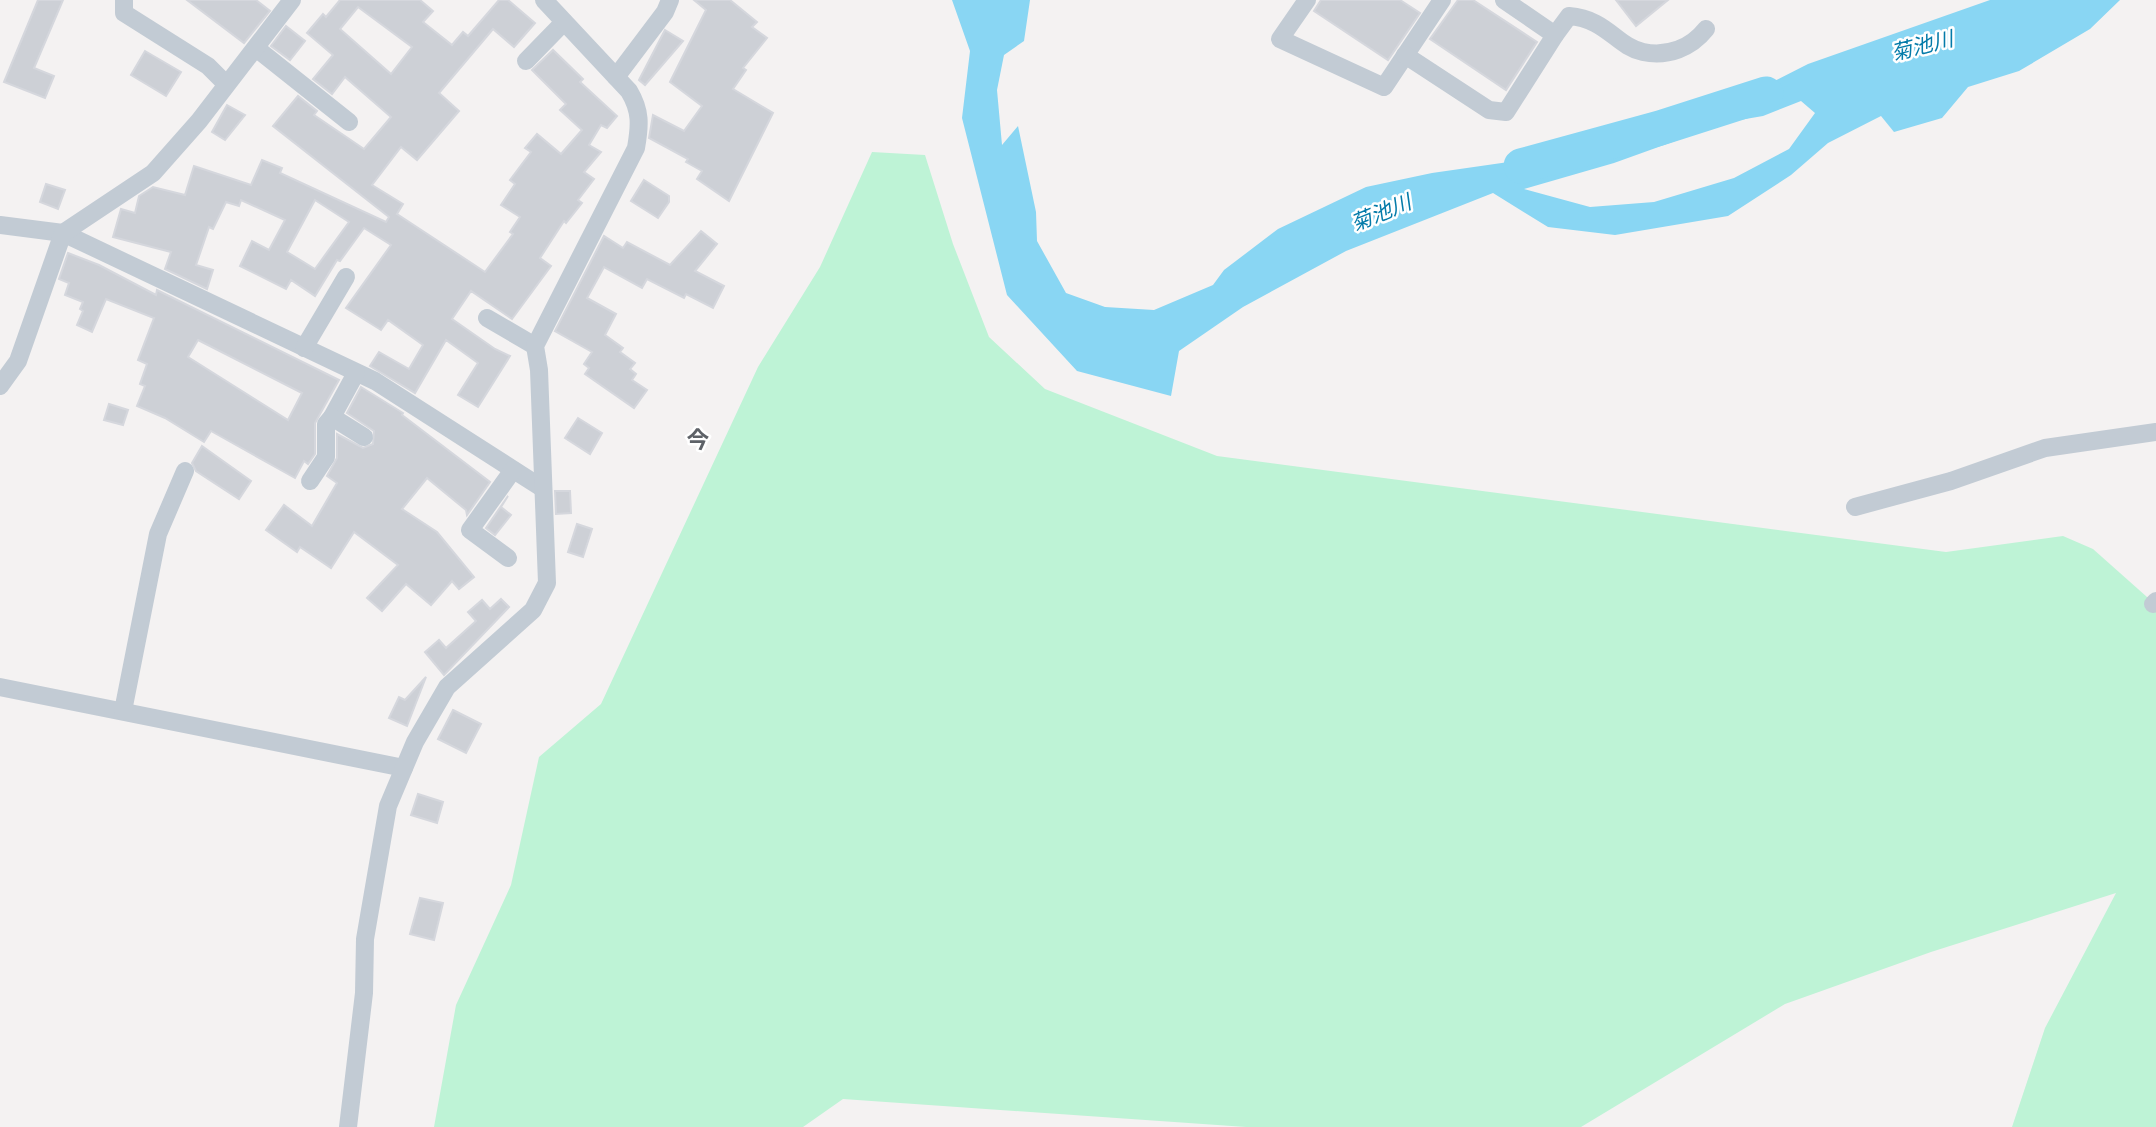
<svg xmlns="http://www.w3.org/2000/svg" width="2156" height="1127" font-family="'Fira Sans','Noto Sans JP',sans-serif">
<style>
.green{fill:#bef3d6}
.water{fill:#89d6f3;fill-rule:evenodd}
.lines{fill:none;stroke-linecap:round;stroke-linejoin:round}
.river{stroke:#89d6f3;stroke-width:35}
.building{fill:#cdd0d6;stroke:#d5d7dd;stroke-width:2;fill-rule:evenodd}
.street{stroke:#c2cbd4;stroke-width:18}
.labels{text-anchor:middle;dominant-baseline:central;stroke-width:5;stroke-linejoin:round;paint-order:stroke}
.water-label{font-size:21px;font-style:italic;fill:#047ba9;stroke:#fff}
.quarter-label{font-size:23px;font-weight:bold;fill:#5d6167;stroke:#fff}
</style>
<rect width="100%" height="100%" fill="#f4f2f2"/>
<path class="green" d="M 872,152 L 925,155 L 953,244 L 989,337 L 1045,389 L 1217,456 L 1946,552 L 2063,536 L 2093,549 L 2156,605 L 2156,1127 L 2012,1127 L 2045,1028 L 2116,893 L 1931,952 L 1785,1004 L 1581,1127 L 1246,1127 L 843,1099 L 803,1127 L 434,1127 L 456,1005 L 511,885 L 539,757 L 601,704 L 758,367 L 820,267 Z"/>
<path class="water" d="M 952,0 L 1030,0 L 1024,41 L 1004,55 L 997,90 L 1002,145 L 1018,126 L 1036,212 L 1037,241 L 1066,293 L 1105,307 L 1154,310 L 1213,285 L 1224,270 L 1278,229 L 1366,187 L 1432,173 L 1656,141 L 1808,64 L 1990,0 L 2120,0 L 2090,29 L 2019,71 L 1968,87 L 1942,118 L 1894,132 L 1881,116 L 1828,143 L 1791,175 L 1728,216 L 1615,235 L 1548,227 L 1493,193 L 1346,251 L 1243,307 L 1179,351 L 1171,396 L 1077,371 L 1007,295 L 962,118 L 970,51 ZM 1801,101 L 1815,113 L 1789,149 L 1734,178 L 1654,202 L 1590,207 L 1524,189 L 1614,163 L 1728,122 L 1763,116 Z"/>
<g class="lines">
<path class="river" d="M 1521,166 L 1660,128 L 1766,94"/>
</g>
<g class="building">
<path d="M 38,0 L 63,0 L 34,68 L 54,76 L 45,98 L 4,82 Z"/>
<path d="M 187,0 L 256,0 L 270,11 L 244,43 Z"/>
<path d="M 340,0 L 420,0 L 433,11 L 423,22 L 452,45 L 463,32 L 468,36 L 499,0 L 508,0 L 535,23 L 514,47 L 493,29 L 439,93 L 459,111 L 417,160 L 401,147 L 372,185 L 403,204 L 397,214 L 485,272 L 513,234 L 510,232 L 520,217 L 501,205 L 515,184 L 510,180 L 531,152 L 525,148 L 537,134 L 561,154 L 582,130 L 560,110 L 566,104 L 532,70 L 553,50 L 583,79 L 580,82 L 617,116 L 607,128 L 601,125 L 589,145 L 601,152 L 584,172 L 594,179 L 578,200 L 582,203 L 566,223 L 564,221 L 540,258 L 551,266 L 512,319 L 471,291 L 452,319 L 495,349 L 510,356 L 478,407 L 458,395 L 478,363 L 446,340 L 415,393 L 370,366 L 379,352 L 409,369 L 423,345 L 388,320 L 381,330 L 346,308 L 391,245 L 364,228 L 340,261 L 337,260 L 315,296 L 291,280 L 286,289 L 240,266 L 252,241 L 269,250 L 285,220 L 241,200 L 239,206 L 226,202 L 213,229 L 209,227 L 196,265 L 213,270 L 207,289 L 165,269 L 171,252 L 113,237 L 121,209 L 135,213 L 139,196 L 153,187 L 185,195 L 194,166 L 251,185 L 262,160 L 282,168 L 280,173 L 386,222 L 389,217 L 273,126 L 298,96 L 317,111 L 314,115 L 364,149 L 391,117 L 345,77 L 332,94 L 313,79 L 333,55 L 307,33 L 323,14 L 326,17 ZM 358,7 L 412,47 L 391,74 L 340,29 ZM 315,200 L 349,222 L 315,269 L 287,252 Z"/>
<path d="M 694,0 L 730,0 L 757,22 L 752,27 L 767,38 L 743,68 L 746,70 L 733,89 L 773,113 L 729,201 L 697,179 L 702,171 L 686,162 L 688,159 L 649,138 L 653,115 L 684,131 L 702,106 L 670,82 L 706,10 Z"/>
<path d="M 1321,0 L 1400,0 L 1420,13 L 1388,60 L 1314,11 Z"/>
<path d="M 1458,0 L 1473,0 L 1537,42 L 1506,90 L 1430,39 Z"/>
<path d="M 1616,0 L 1668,0 L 1636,26 Z"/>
<path d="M 286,26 L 305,41 L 290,60 L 271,46 Z"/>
<path d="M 665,30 L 683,41 L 645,85 L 639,80 Z"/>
<path d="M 145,51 L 181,72 L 166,96 L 131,75 Z"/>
<path d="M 227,105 L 245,115 L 225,140 L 212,132 Z"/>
<path d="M 644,180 L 669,196 L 669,202 L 658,218 L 631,201 Z"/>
<path d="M 46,184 L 65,190 L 58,209 L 40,202 Z"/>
<path d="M 701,231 L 717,244 L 695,271 L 724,286 L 713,308 L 686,294 L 684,298 L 647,279 L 642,288 L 604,267 L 587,298 L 616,314 L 605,335 L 623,348 L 620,352 L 635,363 L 630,369 L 636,374 L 632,380 L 647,390 L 634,408 L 585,374 L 589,368 L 584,364 L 592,352 L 555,331 L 604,236 L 623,248 L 627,242 L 670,265 Z"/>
<path d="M 68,253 L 99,265 L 156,295 L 157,290 L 339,380 L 315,423 L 315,454 L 308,464 L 304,461 L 295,478 L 211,431 L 204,442 L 165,418 L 137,406 L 145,386 L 140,384 L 147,364 L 138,360 L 154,318 L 106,299 L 92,332 L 77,325 L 83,311 L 80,309 L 83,302 L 65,295 L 69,283 L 59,279 ZM 198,340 L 302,393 L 288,420 L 188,357 Z"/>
<path d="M 361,387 L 403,413 L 402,415 L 490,482 L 467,515 L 466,510 L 427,478 L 402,509 L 437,532 L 474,577 L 459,589 L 452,581 L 431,605 L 406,584 L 382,611 L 367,598 L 398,565 L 354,532 L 331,568 L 300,547 L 297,552 L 266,530 L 284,505 L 312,526 L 337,483 L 327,476 L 337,458 L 337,434 L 363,448 L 373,444 L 374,431 L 347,413 Z"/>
<path d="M 109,404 L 128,410 L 123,425 L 104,420 Z"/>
<path d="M 578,418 L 602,433 L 590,454 L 565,438 Z"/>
<path d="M 202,446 L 251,481 L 239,499 L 196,471 L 192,463 Z"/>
<path d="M 555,491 L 570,491 L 571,513 L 556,514 Z"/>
<path d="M 508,496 L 501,507 L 511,515 L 495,535 L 486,528 Z"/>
<path d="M 577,524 L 592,529 L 583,557 L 568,552 Z"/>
<path d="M 501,599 L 509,607 L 444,675 L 425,652 L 439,640 L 446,648 L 476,621 L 468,612 L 482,600 L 490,609 Z"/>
<path d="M 426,677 L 407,726 L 389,718 L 399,697 L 405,700 Z"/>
<path d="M 453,710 L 481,724 L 466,753 L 438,739 Z"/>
<path d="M 418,794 L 443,802 L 437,823 L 411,815 Z"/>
<path d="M 420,898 L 443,903 L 434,940 L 410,934 Z"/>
</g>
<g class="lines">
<g class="street">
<path d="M 124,0 L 124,13 L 208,66 L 225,83"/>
<path d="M 1307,0 L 1280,39 L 1384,87 L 1442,0"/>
<path d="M 1504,0 L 1555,35 L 1569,16 C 1607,19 1616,46 1643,52 C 1668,57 1691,48 1706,29"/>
<path d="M 256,48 L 349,122"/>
<path d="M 1405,55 L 1489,110 L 1506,112 L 1555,35"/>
<path d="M 526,61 L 564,22"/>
<path d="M 616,77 L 665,12 L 670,0"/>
<path d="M 0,225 L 63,233 L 375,381 L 542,488"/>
<path d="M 487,318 L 535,346"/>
<path d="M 304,348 L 346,277"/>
<path d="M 356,373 L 332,417 L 364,437"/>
<path d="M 0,386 L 18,361 L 63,233 L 153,173 L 199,121 L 292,0"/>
<path d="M 310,481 L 326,457 L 326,424 L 332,417"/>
<path d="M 1855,507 L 1951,481 L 2045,448 L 2156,432"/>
<path d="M 508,558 L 470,530 L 513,470"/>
<path d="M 2153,604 L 2156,601"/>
<path d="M 0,687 L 404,768"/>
<path d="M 123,711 L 158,534 L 185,471"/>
<path d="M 348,1127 L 364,993 L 365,939 L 388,806 L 415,742 L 447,687 L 533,610 L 547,583 L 539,370 L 535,346 L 636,148 C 640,125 641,111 629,91 L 544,0"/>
</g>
</g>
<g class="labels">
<g class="water-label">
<text transform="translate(1922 46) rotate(-14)">菊池川</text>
<text transform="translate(1381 213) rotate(-22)">菊池川</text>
</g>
<g class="quarter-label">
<text x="698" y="440">今</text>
</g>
</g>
</svg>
